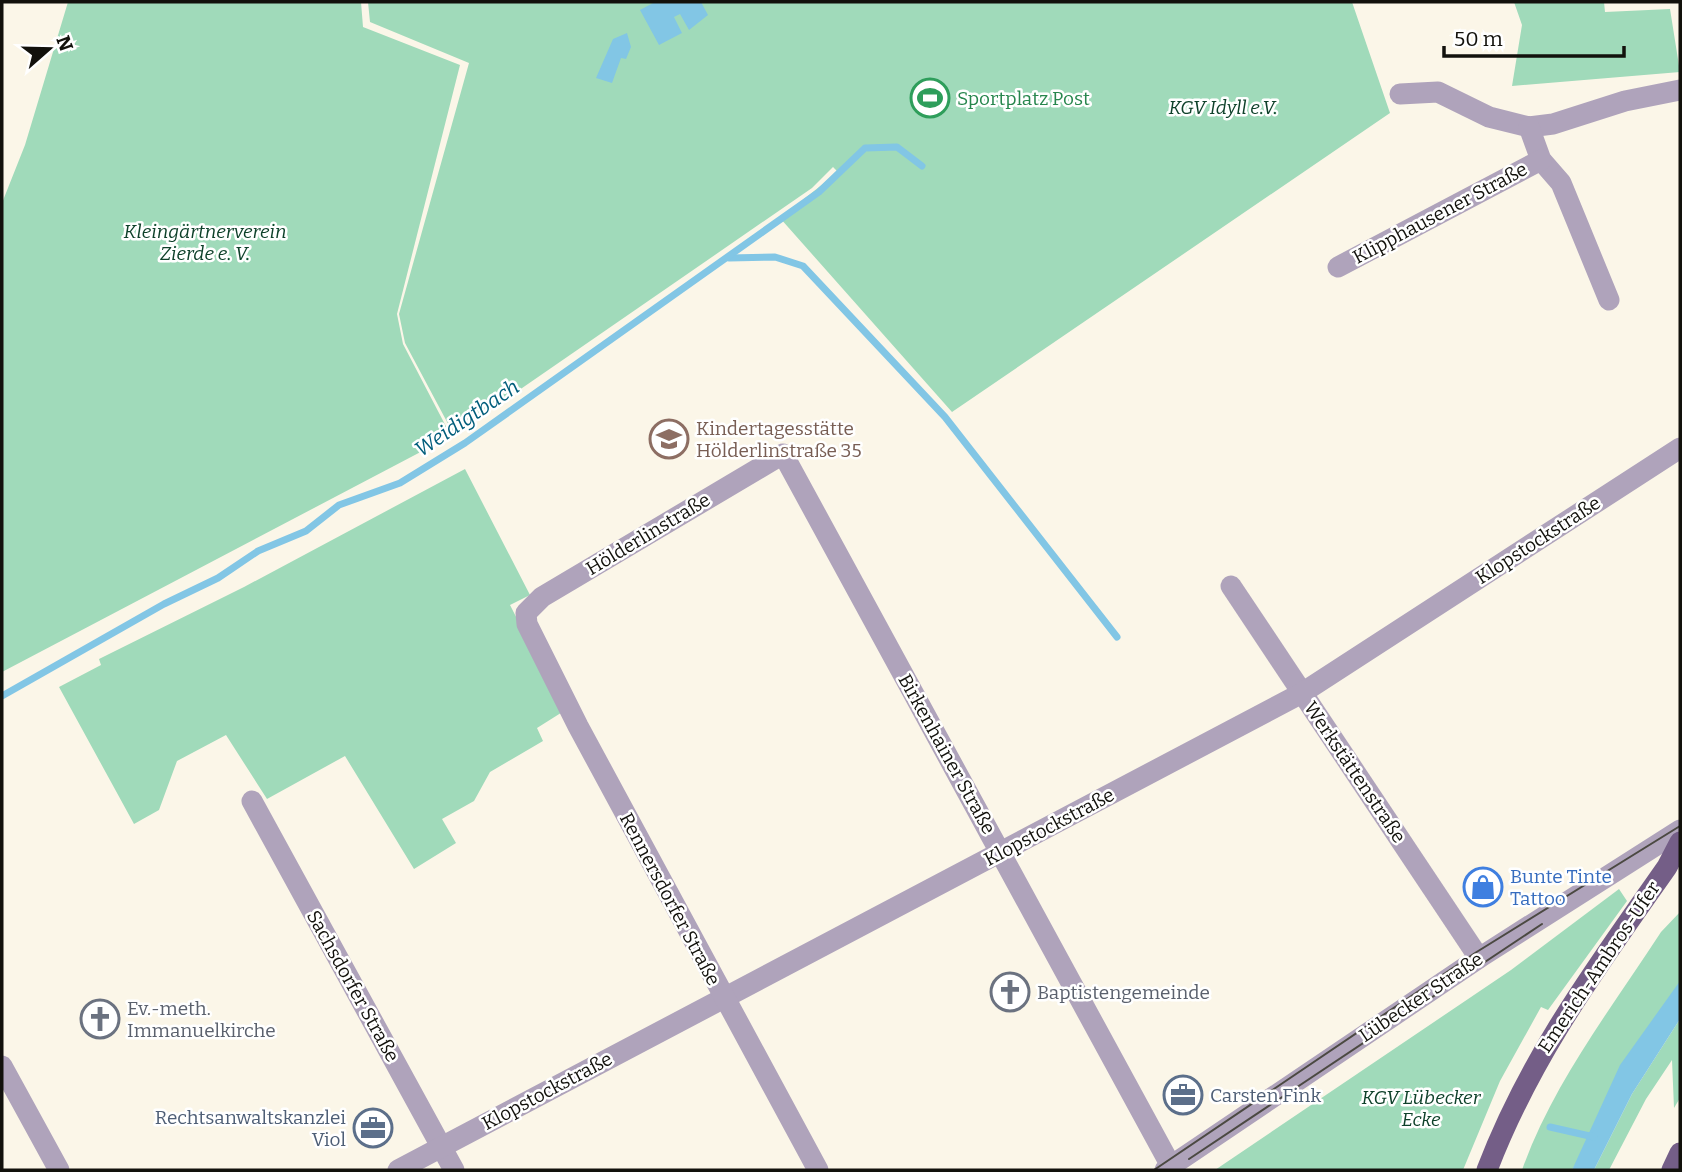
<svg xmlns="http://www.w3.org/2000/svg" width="1682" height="1172" font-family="Bitter,serif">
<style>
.green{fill:#a0daba}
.water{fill:#82c6e5}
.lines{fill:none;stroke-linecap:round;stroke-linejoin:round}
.stream{stroke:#82c6e5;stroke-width:7}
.minor{stroke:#afa3bb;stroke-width:21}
.major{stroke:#745e87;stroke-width:21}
.tram{stroke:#4b4942;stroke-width:2}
.labels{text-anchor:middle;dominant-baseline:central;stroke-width:5;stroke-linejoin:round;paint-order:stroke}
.leisure-label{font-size:19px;fill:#27864d;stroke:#fff;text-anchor:start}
.park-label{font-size:19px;font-style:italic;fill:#0e412a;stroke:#fff}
.street-label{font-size:19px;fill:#12110c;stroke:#fff}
.education-label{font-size:19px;fill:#785e54;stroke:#fff;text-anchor:start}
.shop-label{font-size:19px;fill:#366cbe;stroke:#fff;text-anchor:start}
.worship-label{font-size:19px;fill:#5b616d;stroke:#fff;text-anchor:start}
.service-label{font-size:19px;fill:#4e5e75;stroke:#fff;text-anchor:start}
.water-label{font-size:21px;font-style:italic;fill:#005d7b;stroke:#fff}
</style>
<rect width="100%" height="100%" fill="#fbf6e8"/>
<g class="green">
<path d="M 68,2 L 361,2 L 363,27 L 460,65 L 397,314 L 403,344 L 451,436 L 2,672 L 2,203 L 25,145 Z"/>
<path d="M 368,2 L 1352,2 L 1390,113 L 952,412 L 780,218 L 838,172 L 833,167 L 812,188 L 454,435 L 405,343 L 399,314 L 469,63 L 370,22 Z"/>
<path d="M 1514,2 L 1604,2 L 1605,12 L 1670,9 L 1680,72 L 1512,86 L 1522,25 Z"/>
<path d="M 465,469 L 530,595 L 510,605 L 564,711 L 537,728 L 543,741 L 490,772 L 474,801 L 442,819 L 456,843 L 414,869 L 345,756 L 267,799 L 226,735 L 177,761 L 159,810 L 134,824 L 59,687 L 101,665 L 99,659 L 244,587 Z"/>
<path d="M 1619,889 L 1627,901 L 1548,1010 L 1541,1007 L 1500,1081 L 1463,1170 L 1215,1170 L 1511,970 Z"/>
<path d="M 1680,912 L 1680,982 L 1572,1170 L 1522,1170 C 1553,1083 1611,1009 1661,932 Z"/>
<path d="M 1680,1019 L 1680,1098 L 1674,1108 L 1672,1060 L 1646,1099 L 1609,1170 L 1594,1170 L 1632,1094 Z"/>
</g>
<g class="water">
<path d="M 655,2 L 701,2 L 708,15 L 689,30 L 680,14 L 674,17 L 682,33 L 659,45 L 640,10 Z"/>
<path d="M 627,33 L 631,47 L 626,59 L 621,58 L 612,83 L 596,78 L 613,39 Z"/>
<path d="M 1680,981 L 1680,1019 L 1632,1094 L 1594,1170 L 1572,1170 L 1620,1065 Z"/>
</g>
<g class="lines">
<g class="stream">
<path d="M 729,258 L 775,257 L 803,266 L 945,417 L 1117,637"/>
<path d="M 2,696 L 164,604 L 218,578 L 258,551 L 306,531 L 339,505 L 400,483 L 465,443 L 819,192 L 865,148 L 897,147 L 922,166"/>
<path d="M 1550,1127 L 1594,1137"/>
</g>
<g class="minor">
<path d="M 1400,94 L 1438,92 L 1489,117 L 1529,127 L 1553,124 L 1625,101 L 1680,90"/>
<path d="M 1529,127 L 1541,160 L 1561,183 L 1609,300"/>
<path d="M 1338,267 L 1541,160"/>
<path d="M 1231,586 L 1479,958"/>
<path d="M 252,801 L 454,1170"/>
<path d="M 2,1066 L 59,1170"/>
<path d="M 398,1170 L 1302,693 L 1680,448"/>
<path d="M 818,1170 L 578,726 L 527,624 L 526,613 L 542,597 L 783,454 L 1171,1166"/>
<path d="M 1165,1170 L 1479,958 L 1680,830"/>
</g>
<g class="major">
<path d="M 1487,1170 C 1531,1055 1597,967 1667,867 L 1680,842"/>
<path d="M 1672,1170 L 1680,1153"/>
</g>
<g class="tram">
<path d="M 1189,1159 L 1542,924"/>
<path d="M 1154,1170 L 1475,953 L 1680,826"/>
</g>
</g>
<defs>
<symbol id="stadium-ring" viewBox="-11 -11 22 22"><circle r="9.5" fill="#fff" stroke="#2e9e5b" stroke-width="1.5"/><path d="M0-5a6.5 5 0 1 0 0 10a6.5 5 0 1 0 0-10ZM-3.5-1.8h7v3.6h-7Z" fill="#2e9e5b"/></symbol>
<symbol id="school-ring" viewBox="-11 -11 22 22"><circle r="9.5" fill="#fff" stroke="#8d6e63" stroke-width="1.5"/><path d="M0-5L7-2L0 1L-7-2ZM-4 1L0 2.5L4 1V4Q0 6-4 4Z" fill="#8d6e63"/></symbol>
<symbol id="shop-ring" viewBox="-11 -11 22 22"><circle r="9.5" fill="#fff" stroke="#3f7fe0" stroke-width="1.5"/><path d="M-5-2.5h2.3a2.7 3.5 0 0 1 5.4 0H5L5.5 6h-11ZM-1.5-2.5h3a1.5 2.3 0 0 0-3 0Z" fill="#3f7fe0"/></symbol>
<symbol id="church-ring" viewBox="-11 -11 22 22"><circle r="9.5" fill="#fff" stroke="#6b7280" stroke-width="1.5"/><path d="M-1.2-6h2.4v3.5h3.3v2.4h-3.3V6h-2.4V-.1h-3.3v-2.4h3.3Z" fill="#6b7280"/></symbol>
<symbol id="office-ring" viewBox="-11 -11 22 22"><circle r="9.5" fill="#fff" stroke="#5c6f8a" stroke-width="1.5"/><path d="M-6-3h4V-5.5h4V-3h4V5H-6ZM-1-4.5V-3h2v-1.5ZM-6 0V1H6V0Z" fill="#5c6f8a"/></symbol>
</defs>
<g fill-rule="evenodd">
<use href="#stadium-ring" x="908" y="76" width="44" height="44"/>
<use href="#school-ring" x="647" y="417" width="44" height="44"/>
<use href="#shop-ring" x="1461" y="865" width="44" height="44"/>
<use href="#church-ring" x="988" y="970" width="44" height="44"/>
<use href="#church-ring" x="78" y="997" width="44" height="44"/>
<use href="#office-ring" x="1161" y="1073" width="44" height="44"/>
<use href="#office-ring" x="351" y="1106" width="44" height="44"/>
</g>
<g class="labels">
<g class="leisure-label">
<text x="957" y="98">Sportplatz Post</text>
</g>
<g class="park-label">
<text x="1223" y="107">KGV Idyll e.V.</text>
<text x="205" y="231">Kleingärtnerverein<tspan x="205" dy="22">Zierde e. V.</tspan></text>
<text x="1421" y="1097">KGV Lübecker<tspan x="1421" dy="22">Ecke</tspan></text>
</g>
<g class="street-label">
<text transform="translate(1440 213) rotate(-28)">Klipphausener Straße</text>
<text transform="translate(648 534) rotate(-31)">Hölderlinstraße</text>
<text transform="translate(1538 540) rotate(-33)">Klopstockstraße</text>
<text transform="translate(947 754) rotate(61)">Birkenhainer Straße</text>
<text transform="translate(1355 772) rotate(56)">Werkstättenstraße</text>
<text transform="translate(1049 827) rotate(-28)">Klopstockstraße</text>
<text transform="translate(670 899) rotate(62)">Rennersdorfer Straße</text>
<text transform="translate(1599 967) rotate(-56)">Emerich-Ambros-Ufer</text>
<text transform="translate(353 986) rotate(61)">Sachsdorfer Straße</text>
<text transform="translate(1421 997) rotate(-34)">Lübecker Straße</text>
<text transform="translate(547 1091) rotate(-28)">Klopstockstraße</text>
</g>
<g class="education-label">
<text x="696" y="428">Kindertagesstätte<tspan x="696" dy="22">Hölderlinstraße 35</tspan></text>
</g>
<g class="shop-label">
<text x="1510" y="876">Bunte Tinte<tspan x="1510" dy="22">Tattoo</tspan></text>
</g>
<g class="worship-label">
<text x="1037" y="992">Baptistengemeinde</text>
<text x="127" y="1008">Ev.-meth.<tspan x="127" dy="22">Immanuelkirche</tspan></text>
</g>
<g class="service-label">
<text x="1210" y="1095">Carsten Fink</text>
<text x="346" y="1117" text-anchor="end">Rechtsanwaltskanzlei<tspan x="346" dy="22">Viol</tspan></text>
</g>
<g class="water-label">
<text transform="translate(467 418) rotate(-34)">Weidigtbach</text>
</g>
</g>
<rect width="1682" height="1172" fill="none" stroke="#12110c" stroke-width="7"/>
<g transform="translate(49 49) rotate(70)" stroke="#ffffff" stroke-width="5" paint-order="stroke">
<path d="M0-5L12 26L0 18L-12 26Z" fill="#12110c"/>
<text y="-10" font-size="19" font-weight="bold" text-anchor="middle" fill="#12110c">N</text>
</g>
<path d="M1444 46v10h180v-10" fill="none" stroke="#12110c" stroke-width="3.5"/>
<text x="1454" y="46" font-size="21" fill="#12110c" stroke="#ffffff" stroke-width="5" paint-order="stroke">50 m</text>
</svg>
